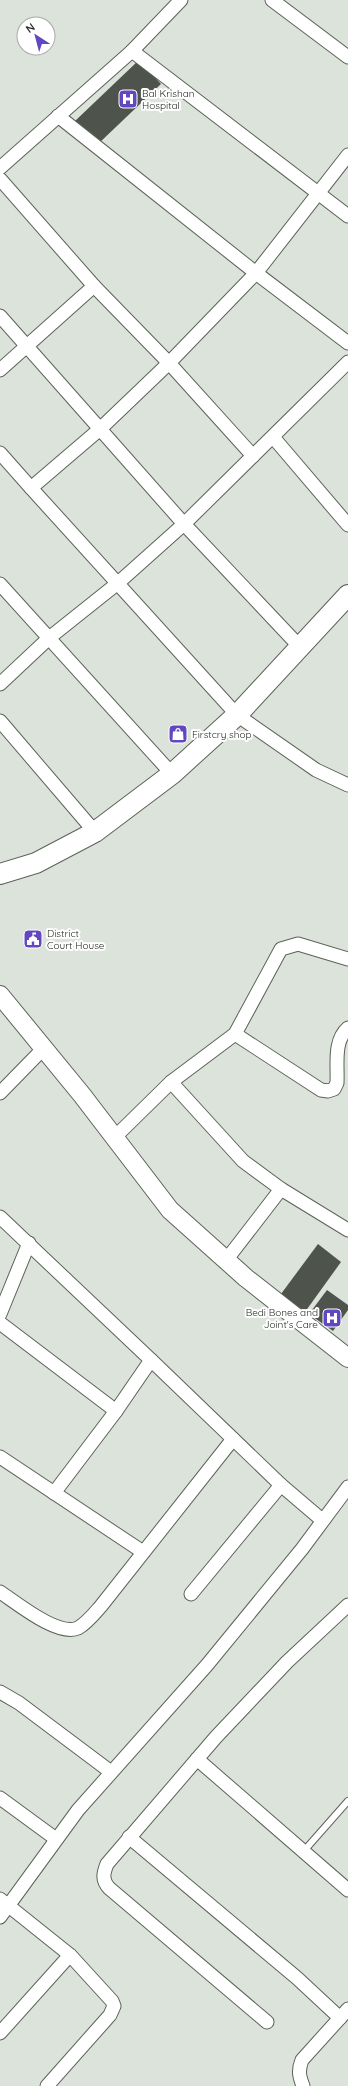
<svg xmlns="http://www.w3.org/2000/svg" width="348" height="2086" font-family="Quicksand,sans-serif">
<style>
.building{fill:#4e544c}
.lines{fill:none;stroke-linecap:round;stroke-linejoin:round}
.lane-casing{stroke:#5c625a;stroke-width:8}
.street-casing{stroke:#5c625a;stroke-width:15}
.secondary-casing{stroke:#5c625a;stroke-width:20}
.primary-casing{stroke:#5c625a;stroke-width:22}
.lane{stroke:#fff;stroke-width:6}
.street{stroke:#fff;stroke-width:13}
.secondary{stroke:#fff;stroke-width:18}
.primary{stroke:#fff;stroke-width:20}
.labels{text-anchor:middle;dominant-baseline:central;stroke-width:4;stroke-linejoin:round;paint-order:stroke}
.poi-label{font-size:10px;fill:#272a27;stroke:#fff;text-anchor:start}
</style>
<rect width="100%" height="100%" fill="#dce3da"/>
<g class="building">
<path d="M 139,60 L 161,84 L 97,145 L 75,121 Z"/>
<path d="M 318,1244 L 341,1262 L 305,1312 L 281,1294 Z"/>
<path d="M 327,1290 L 348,1305 L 348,1310 L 333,1331 L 309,1314 Z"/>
</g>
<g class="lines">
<defs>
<path id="lane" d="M 303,1852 L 348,1801"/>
<g id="street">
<path d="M 272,0 L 348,57"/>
<path d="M 132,51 L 181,0"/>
<path d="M 58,116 L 256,273 L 348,343"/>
<path d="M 0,168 L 132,51 L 348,216"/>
<path d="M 0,179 L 94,286 L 169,363 L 256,273 L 348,155"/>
<path d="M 0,316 L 100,429 L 169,363 L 253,456"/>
<path d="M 0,370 L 94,286"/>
<path d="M 273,437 L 348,525"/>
<path d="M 0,453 L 31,488"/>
<path d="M 0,584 L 172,774"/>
<path d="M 300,647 L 184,524 L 100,429 L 31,488 L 237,715 L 316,770 L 348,785"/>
<path d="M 0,684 L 49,638 L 118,583 L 184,524 L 348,362"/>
<path d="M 0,721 L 95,832"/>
<path d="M 235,1034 L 321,1090 L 328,1091 L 334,1089 L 337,1083 C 338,1065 333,1041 348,1028"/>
<path d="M 171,1082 L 243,1161 L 281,1189 L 348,1230"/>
<path d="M 0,1093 L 43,1049"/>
<path d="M 115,1137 L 171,1082 L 235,1034 L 281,949 L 298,944 L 348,959"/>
<path d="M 0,1217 L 151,1360 L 116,1411 L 54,1493"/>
<path d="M 227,1259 L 281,1189"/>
<path d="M 0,1314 L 29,1243"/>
<path d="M 0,1323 L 116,1411"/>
<path d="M 151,1360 L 281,1485 L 322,1520"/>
<path d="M 0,1457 L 143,1552"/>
<path d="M 0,1592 C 17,1603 58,1637 78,1628 C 87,1623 94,1614 101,1606 L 233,1439"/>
<path d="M 191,1594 L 281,1485"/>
<path d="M 0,1692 L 19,1703 L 111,1772"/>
<path d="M 197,1759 L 348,1890"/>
<path d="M 0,1798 L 56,1839"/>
<path d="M 129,1837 L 297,1978 L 340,2018"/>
<path d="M 0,1899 L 70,1955 L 112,2001 L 114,2006 L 110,2015 L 47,2086"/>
<path d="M 0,1917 L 78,1810 L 207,1665 L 302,1549 L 348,1487"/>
<path d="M 267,2022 L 109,1888 C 102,1880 103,1874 107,1864 L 216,1737 L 287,1662 L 348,1605"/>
<path d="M 0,2033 L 70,1955"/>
<path d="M 303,2086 C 299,2076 298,2070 302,2060 L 348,2009"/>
</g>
<path id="secondary" d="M 0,995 L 82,1095 L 170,1210 L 246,1278 L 348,1358"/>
<path id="primary" d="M 0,874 L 36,863 L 95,832 L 172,774 L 237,715 L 348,595"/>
</defs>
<use href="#lane" class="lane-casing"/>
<use href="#street" class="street-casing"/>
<use href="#secondary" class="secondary-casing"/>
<use href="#primary" class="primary-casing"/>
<use href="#lane" class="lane"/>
<use href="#street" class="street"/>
<use href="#secondary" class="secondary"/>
<use href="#primary" class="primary"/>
</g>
<defs>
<symbol id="hospital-square" viewBox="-11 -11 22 22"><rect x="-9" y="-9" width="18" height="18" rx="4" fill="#6248c0" stroke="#fff"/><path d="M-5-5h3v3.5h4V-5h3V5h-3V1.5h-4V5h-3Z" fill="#fff"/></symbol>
<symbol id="shop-square" viewBox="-11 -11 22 22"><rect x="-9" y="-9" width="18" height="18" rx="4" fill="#6248c0" stroke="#fff"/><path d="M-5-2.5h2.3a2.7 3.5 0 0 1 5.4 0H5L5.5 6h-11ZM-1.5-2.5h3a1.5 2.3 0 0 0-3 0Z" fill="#fff"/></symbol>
<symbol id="civic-square" viewBox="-11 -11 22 22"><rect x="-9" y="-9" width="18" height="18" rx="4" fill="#6248c0" stroke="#fff"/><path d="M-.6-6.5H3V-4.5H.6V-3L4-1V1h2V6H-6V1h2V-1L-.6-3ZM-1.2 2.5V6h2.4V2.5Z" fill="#fff"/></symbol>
</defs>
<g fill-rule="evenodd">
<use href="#hospital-square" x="117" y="88" width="22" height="22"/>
<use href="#shop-square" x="167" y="723" width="22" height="22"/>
<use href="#civic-square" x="22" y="928" width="22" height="22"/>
<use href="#hospital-square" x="321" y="1307" width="22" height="22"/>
</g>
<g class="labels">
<g class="poi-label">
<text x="142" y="93">Bal Krishan<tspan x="142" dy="12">Hospital</tspan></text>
<text x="192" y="734">Firstcry shop</text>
<text x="47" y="933">District<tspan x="47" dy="12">Court House</tspan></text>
<text x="318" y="1312" text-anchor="end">Bedi Bones and<tspan x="318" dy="12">Joint's Care</tspan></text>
</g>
</g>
<g transform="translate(36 36) rotate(324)"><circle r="19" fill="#ffffff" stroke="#a9aaa9"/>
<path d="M0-3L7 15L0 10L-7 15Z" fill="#6248c0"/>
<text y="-6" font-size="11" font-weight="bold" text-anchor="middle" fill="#272a27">N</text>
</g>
</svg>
